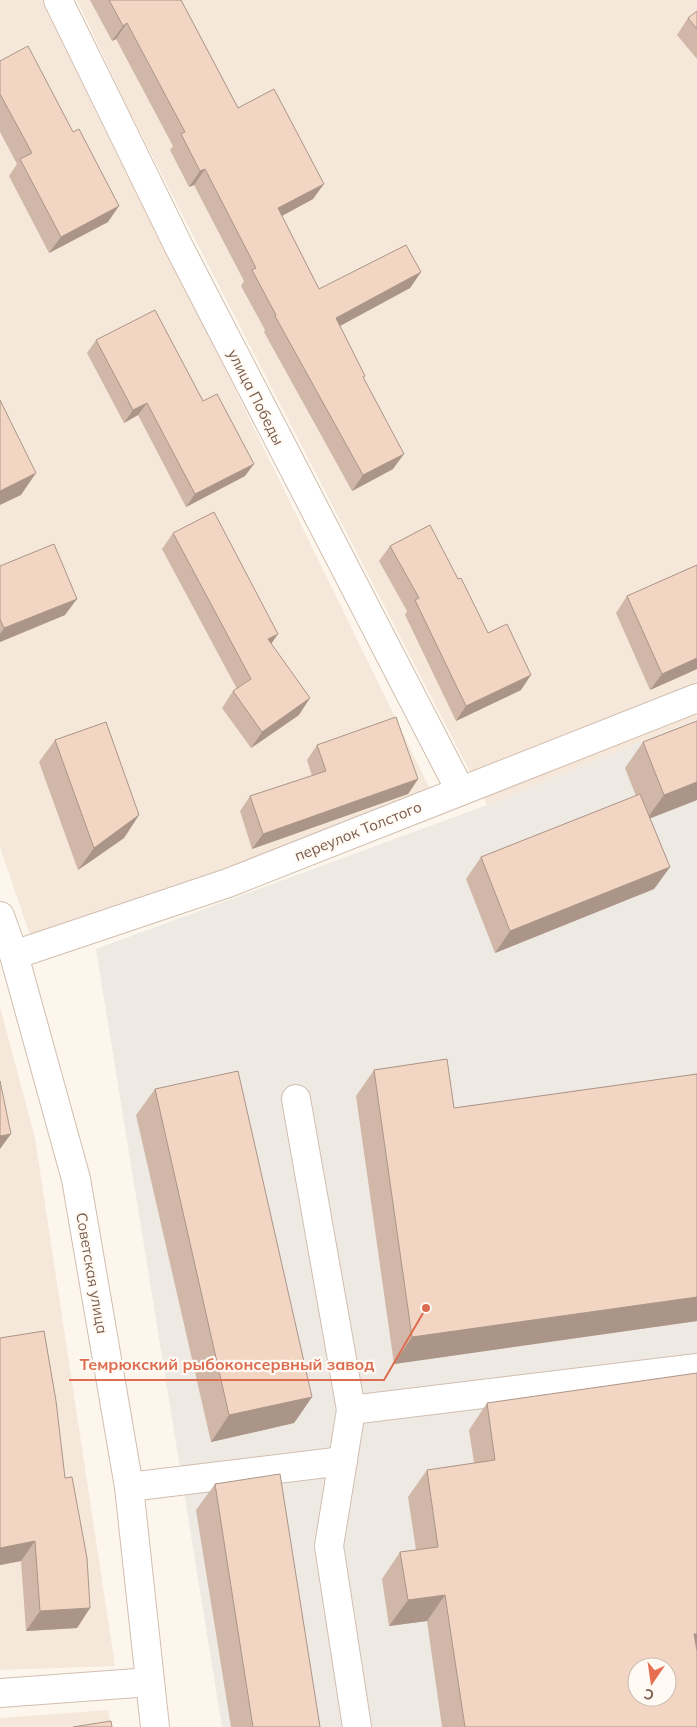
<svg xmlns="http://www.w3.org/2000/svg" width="697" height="1727" font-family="Mulish,sans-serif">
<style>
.residential{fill:#f5e8da}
.industrial{fill:#efe9e4;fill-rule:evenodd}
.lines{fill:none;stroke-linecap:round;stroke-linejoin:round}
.minor-casing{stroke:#d1beb0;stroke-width:30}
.minor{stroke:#fff;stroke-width:28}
.wall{fill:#d1b7a8}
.shaded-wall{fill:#aa9588}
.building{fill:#f3d5c3;stroke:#aa9588;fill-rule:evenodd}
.labels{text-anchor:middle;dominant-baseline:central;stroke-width:4.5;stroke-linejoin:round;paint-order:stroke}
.street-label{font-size:15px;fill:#7a5c4d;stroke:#fffaf3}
.leader{fill:none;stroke:#dc6d51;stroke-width:2}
.callout-dot{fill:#dc6d51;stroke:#fffaf3;stroke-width:2}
.callout-label{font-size:16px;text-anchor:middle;font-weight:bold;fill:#dc6d51;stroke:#fffaf3;stroke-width:4.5;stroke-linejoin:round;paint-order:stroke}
</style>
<rect width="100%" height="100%" fill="#fdf6ec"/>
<g class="residential">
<path d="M 0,0 L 45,0 L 431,791 L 252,864 L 30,935 L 0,847 Z"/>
<path d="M 77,0 L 697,0 L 697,719 L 487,805 L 131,115 Z"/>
<path d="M 0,1007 L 35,1138 L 115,1666 L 0,1670 Z"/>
<path d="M 108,1710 L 111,1727 L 0,1727 L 0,1718 Z"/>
</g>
<path class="industrial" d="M 697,719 L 697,1727 L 222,1727 L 96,949 L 487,805 ZM 637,1667 L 667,1667 L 667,1697 L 637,1697 Z"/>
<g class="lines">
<defs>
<g id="minor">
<path d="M 58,0 L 179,247 L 460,790"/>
<path d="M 0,916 L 14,955 L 76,1179 L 129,1487 L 155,1727"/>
<path d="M 14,955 L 228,883 L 697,698"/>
<path d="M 296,1099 L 351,1410 L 329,1546 L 357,1727"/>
<path d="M 351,1410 L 697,1368"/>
<path d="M 129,1487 L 343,1461"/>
<path d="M 0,1693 L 150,1682"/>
</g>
</defs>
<use href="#minor" class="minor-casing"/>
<use href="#minor" class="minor"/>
</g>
<g class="wall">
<path d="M 90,0 L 181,0 L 238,108 L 313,199 L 282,216 L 319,289 L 421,272 L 410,288 L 340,326 L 365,376 L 363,378 L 393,469 L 352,491 L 264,332 L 265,330 L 241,286 L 244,281 L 194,185 L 189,187 L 170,150 L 173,146 L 116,39 L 112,41 Z"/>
<path d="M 697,11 L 697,59 L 677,35 L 688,18 Z"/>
<path d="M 0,61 L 108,222 L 49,253 L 9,176 L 17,164 L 0,132 Z"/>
<path d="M 96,340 L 203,401 L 245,476 L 186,507 L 138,415 L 124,423 L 87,353 Z"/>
<path d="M 173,533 L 271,644 L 299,715 L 251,748 L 222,708 L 233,691 L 237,689 L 162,549 Z"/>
<path d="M 390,546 L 458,579 L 488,633 L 521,690 L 456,721 L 405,615 L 407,611 L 379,561 Z"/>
<path d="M 697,565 L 697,669 L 650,690 L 616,613 L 627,596 Z"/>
<path d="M 0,566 L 65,615 L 0,642 Z"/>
<path d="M 697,721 L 697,800 L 650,818 L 670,867 L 654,889 L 495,953 L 466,879 L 481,857 L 636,796 L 625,768 L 643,742 Z"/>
<path d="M 55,740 L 139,815 L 124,838 L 78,870 L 39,762 Z"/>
<path d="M 317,745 L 418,779 L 408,794 L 252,849 L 240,811 L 250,796 L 312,776 L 307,760 Z"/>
<path d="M 374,1070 L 454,1108 L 697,1074 L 697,1321 L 394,1364 L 356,1096 Z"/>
<path d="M 155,1089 L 312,1397 L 294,1423 L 211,1442 L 136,1115 Z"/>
<path d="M 0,1338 L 65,1478 L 90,1608 L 77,1628 L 26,1631 L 21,1561 L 0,1565 Z"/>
<path d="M 487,1403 L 697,1727 L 442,1727 L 427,1621 L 389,1626 L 382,1579 L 400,1552 L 416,1550 L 408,1497 L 427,1470 L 474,1463 L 469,1430 Z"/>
<path d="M 215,1484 L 320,1727 L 231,1727 L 196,1510 Z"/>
</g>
<g class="shaded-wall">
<path d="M 127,23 L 116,39 L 112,41 L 123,26 Z"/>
<path d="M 205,169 L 194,185 L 189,187 L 200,171 Z"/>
<path d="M 324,184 L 313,199 L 267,224 L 278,208 Z"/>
<path d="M 119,206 L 108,222 L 49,253 L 61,237 Z"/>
<path d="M 421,272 L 410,288 L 325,334 L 336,318 Z"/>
<path d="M 147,403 L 138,415 L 124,423 L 133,410 Z"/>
<path d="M 404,454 L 393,469 L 352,491 L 363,475 Z"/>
<path d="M 254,464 L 245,476 L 186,507 L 195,494 Z"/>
<path d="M 36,473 L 21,495 L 0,505 L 0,491 Z"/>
<path d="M 77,599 L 65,615 L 0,642 L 0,634 L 4,628 Z"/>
<path d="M 278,634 L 267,650 L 268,639 Z"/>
<path d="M 697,658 L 697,669 L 650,690 L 662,674 Z"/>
<path d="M 531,675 L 521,690 L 456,721 L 466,706 Z"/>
<path d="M 310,698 L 299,715 L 251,748 L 262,732 Z"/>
<path d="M 418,779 L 408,794 L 252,849 L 263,834 Z"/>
<path d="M 697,782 L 697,800 L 646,820 L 664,795 Z"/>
<path d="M 139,815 L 124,838 L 78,870 L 94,848 Z"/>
<path d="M 670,867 L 654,889 L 495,953 L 510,931 Z"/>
<path d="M 11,1134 L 0,1149 L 0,1136 Z"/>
<path d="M 697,1297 L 697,1321 L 394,1364 L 412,1337 Z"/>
<path d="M 312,1397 L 294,1423 L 211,1442 L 229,1415 Z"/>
<path d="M 35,1541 L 21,1561 L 0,1565 L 0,1548 Z"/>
<path d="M 445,1595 L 427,1621 L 389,1626 L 408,1600 Z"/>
<path d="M 90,1608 L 77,1628 L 26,1631 L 40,1611 Z"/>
<path d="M 694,1634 L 697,1634 L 697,1657 Z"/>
</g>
<g class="building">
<path d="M 109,0 L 181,0 L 238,108 L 274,89 L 324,184 L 278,208 L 319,289 L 406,245 L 421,272 L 336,318 L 365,376 L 363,377 L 404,454 L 363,475 L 275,316 L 276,315 L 252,270 L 256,268 L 205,169 L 200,171 L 181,134 L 185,132 L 127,23 L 123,26 Z"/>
<path d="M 697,11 L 697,29 L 688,18 Z"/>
<path d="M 28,46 L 73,132 L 79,129 L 119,206 L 61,237 L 20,159 L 32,153 L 0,94 L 0,61 Z"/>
<path d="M 155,310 L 203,401 L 217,394 L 254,464 L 195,494 L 147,403 L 133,410 L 96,340 Z"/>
<path d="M 0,400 L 36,473 L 0,491 Z"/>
<path d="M 214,512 L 278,634 L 268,639 L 310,698 L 262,732 L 233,691 L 251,679 L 173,533 Z"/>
<path d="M 430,525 L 458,579 L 461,578 L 488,633 L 507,624 L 531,675 L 466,706 L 415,600 L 419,598 L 390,546 Z"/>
<path d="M 54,544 L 77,599 L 4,628 L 0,619 L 0,566 Z"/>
<path d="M 697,565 L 697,658 L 662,674 L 627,596 Z"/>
<path d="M 396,717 L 418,779 L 263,834 L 250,796 L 326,771 L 317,745 Z"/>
<path d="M 697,721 L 697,782 L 664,795 L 643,742 Z"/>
<path d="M 106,722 L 139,815 L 94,848 L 55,740 Z"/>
<path d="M 640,794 L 670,867 L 510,931 L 481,857 Z"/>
<path d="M 447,1059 L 454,1108 L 697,1074 L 697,1297 L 412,1337 L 374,1070 Z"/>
<path d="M 238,1071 L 312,1397 L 229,1415 L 155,1089 Z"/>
<path d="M 0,1081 L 11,1134 L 0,1136 Z"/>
<path d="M 44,1331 L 56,1401 L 65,1478 L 72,1477 L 87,1558 L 90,1608 L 40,1611 L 35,1541 L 0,1548 L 0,1338 Z"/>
<path d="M 697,1373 L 697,1634 L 694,1634 L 697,1651 L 697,1727 L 465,1727 L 445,1595 L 408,1600 L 400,1552 L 438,1547 L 427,1470 L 495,1460 L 487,1403 ZM 637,1667 L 667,1667 L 667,1697 L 637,1697 Z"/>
<path d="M 280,1474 L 320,1727 L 253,1727 L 215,1484 Z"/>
<path d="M 111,1721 L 112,1727 L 73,1727 Z"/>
</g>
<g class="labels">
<g class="street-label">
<text transform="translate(256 397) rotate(63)">улица Победы</text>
<text transform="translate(358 831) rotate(-22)">переулок Толстого</text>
<text transform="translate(92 1273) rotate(80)">Советская улица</text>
</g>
</g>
<path class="leader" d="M426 1308L384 1380H69"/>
<circle class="callout-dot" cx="426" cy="1308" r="5"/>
<g class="callout-label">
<text x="227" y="1370">Темрюкский рыбоконсервный завод</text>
</g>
<g transform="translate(652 1682) rotate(193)"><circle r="24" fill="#fffaf3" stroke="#cabbb1"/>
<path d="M0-4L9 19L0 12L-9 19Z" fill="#e76f51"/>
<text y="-8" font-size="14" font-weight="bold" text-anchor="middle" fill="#7a5c4d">С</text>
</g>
</svg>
